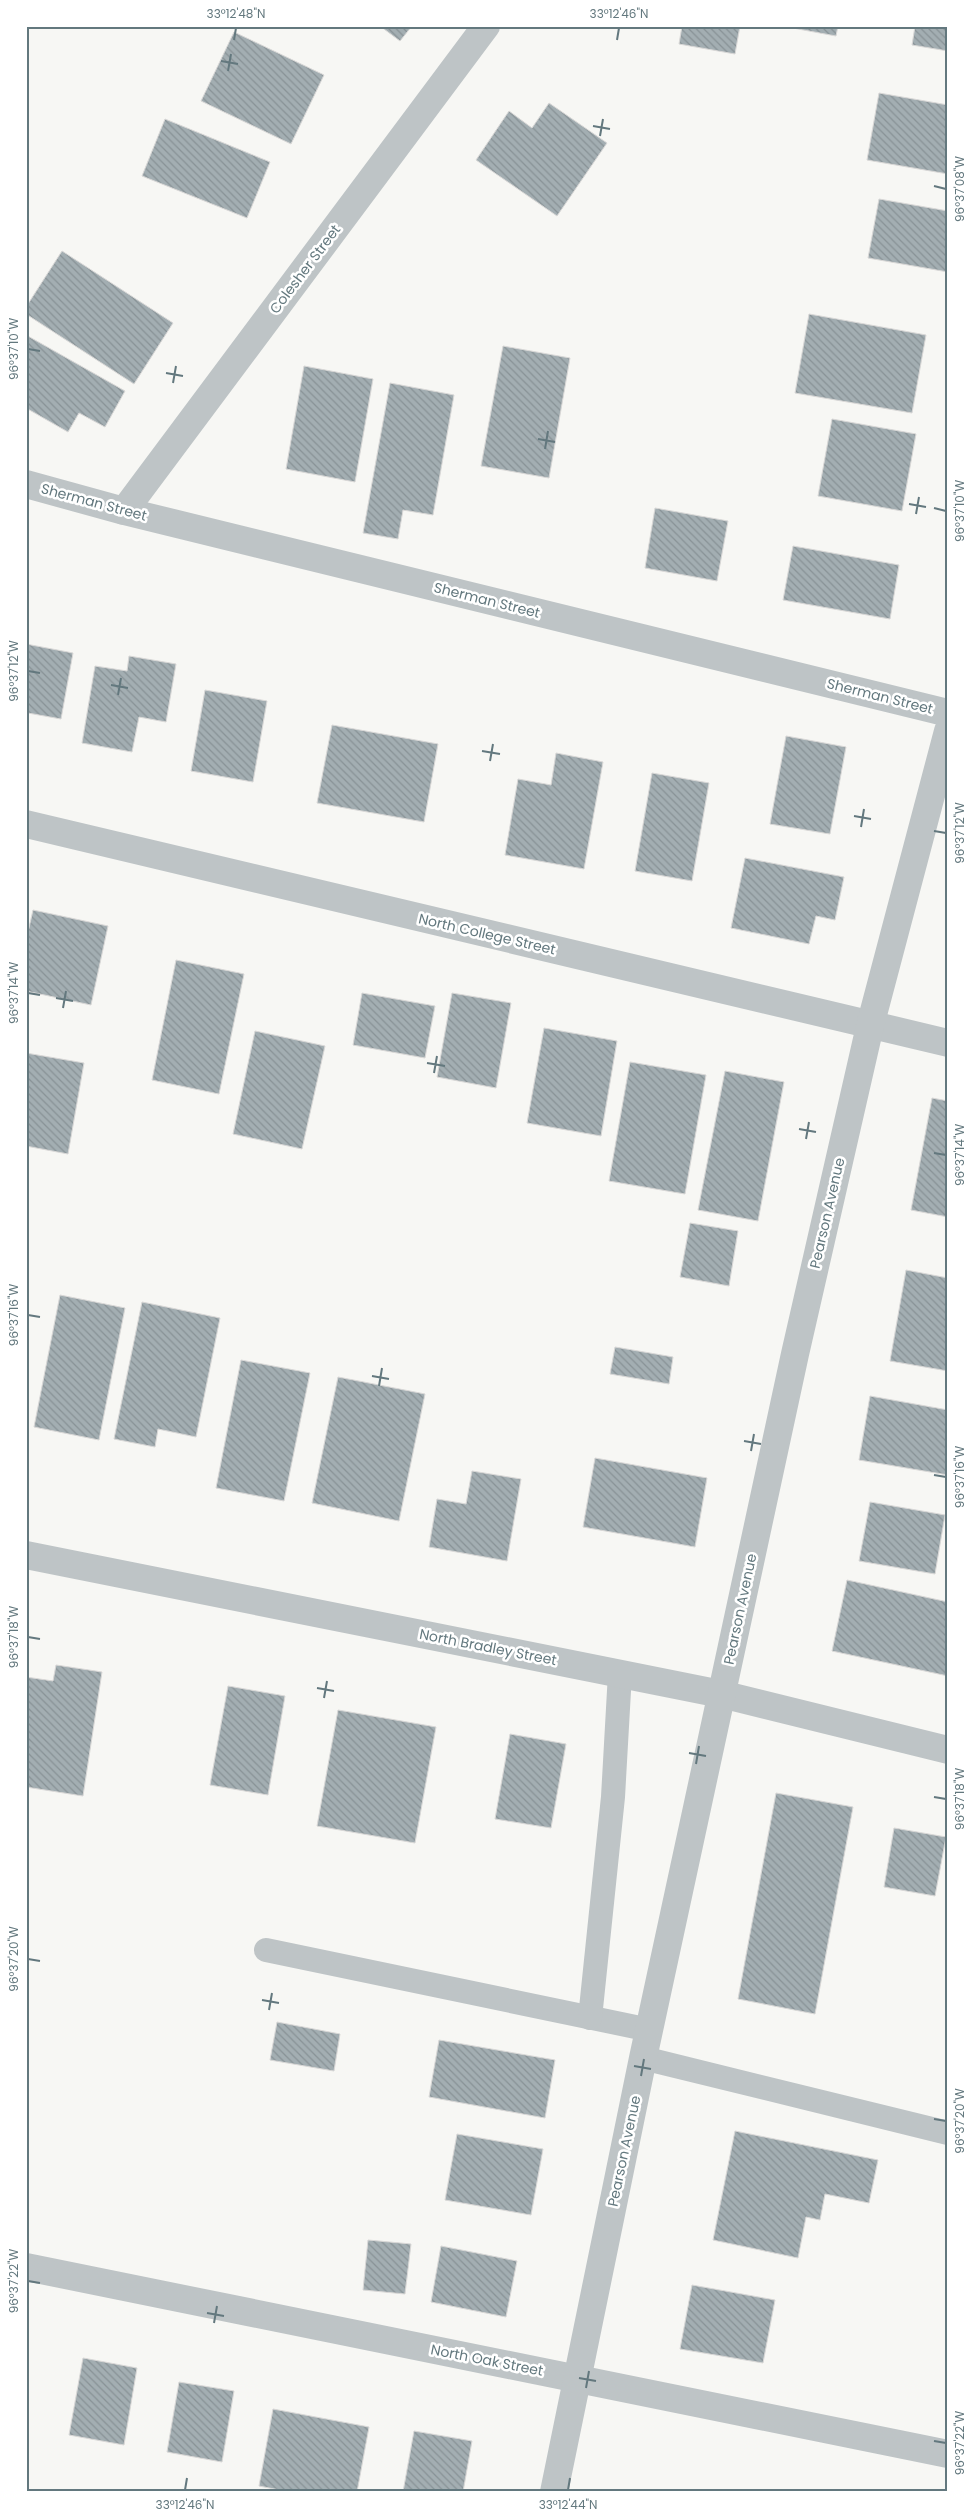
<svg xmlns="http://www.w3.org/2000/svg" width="974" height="2518" font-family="Poppins,sans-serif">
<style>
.building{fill:url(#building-back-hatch);stroke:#d9d8d7}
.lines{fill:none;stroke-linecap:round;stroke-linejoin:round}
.lane{stroke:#bec4c6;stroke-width:24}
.street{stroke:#bec4c6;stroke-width:28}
.ticks{fill:none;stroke:#63787e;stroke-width:2}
.labels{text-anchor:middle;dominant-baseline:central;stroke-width:5;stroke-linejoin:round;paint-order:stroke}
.street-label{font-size:14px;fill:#63787e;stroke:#fff}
.neatline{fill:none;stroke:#63787e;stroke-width:2}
.ticks-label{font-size:12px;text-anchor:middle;fill:#63787e}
</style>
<defs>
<pattern id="building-back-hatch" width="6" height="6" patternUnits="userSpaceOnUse" patternTransform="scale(1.25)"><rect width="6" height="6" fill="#a3aeb2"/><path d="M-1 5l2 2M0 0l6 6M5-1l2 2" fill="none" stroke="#889296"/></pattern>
</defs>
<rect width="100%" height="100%" fill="#f7f7f4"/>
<g class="building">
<path d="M 380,26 L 412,26 L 400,41 Z"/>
<path d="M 682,26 L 740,26 L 735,54 L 679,44 Z"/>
<path d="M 782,26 L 838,26 L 836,36 Z"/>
<path d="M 915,26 L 948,26 L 948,51 L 912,45 Z"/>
<path d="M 234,32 L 324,75 L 291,144 L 201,101 Z"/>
<path d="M 879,93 L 948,105 L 948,174 L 867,160 Z"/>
<path d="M 549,103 L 607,143 L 557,216 L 476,160 L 509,111 L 532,128 Z"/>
<path d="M 165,119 L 270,162 L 247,218 L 142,176 Z"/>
<path d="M 879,199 L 948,211 L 948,272 L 868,258 Z"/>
<path d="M 62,251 L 173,323 L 134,384 L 26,314 L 26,307 Z"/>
<path d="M 809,314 L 926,335 L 912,413 L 795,393 Z"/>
<path d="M 26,335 L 125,391 L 105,427 L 79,413 L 68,432 L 26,408 Z"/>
<path d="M 503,346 L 570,358 L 549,478 L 481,466 Z"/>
<path d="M 304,366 L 373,379 L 355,482 L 286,469 Z"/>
<path d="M 390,383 L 454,395 L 433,515 L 403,510 L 398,539 L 363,533 Z"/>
<path d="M 832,419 L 916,434 L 902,511 L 818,496 Z"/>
<path d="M 655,508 L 728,521 L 717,581 L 645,568 Z"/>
<path d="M 793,546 L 899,565 L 890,619 L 783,600 Z"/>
<path d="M 26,644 L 73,653 L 61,719 L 28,713 L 26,724 Z"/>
<path d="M 129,656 L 176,664 L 166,722 L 139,717 L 132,752 L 82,743 L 95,666 L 127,671 Z"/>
<path d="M 205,690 L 267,701 L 253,782 L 191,771 Z"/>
<path d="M 332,725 L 438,744 L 424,822 L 317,803 Z"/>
<path d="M 786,736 L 846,747 L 830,834 L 770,824 Z"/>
<path d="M 556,753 L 603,762 L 584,869 L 505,855 L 518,779 L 551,785 Z"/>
<path d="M 652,773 L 709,783 L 692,881 L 635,871 Z"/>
<path d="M 745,858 L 844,877 L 835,920 L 816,916 L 809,944 L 731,928 Z"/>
<path d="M 33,910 L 108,926 L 91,1005 L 26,991 L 26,941 Z"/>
<path d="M 176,960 L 244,974 L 219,1094 L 152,1080 Z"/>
<path d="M 362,993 L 435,1006 L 425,1058 L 353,1045 Z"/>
<path d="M 452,993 L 511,1003 L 496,1088 L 437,1077 Z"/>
<path d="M 544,1028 L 617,1041 L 601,1136 L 527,1123 Z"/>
<path d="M 255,1031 L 325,1046 L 302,1149 L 233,1134 Z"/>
<path d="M 26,1053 L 84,1063 L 68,1154 L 26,1146 Z"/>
<path d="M 630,1062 L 706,1075 L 685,1194 L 609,1181 Z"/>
<path d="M 725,1071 L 784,1082 L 758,1221 L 698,1210 Z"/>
<path d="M 932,1098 L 948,1101 L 948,1217 L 911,1210 Z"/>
<path d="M 690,1223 L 738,1231 L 729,1286 L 680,1277 Z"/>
<path d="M 906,1270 L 948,1278 L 948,1371 L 890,1361 Z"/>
<path d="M 60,1295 L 125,1308 L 99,1440 L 34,1427 Z"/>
<path d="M 142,1302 L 220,1318 L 196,1437 L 158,1429 L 155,1447 L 114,1439 Z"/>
<path d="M 615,1347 L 673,1357 L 669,1384 L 610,1374 Z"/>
<path d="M 241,1360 L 310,1373 L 284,1501 L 216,1488 Z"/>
<path d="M 338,1377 L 425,1394 L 399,1521 L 312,1503 Z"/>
<path d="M 870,1396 L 948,1410 L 948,1475 L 859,1460 Z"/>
<path d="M 595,1458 L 707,1478 L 695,1547 L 583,1527 Z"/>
<path d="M 472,1471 L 521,1479 L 507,1561 L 429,1547 L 437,1499 L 466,1504 Z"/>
<path d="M 870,1502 L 945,1515 L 935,1574 L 859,1561 Z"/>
<path d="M 847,1580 L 948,1602 L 948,1676 L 832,1651 Z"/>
<path d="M 56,1665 L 102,1672 L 83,1796 L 26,1787 L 26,1677 L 53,1681 Z"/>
<path d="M 228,1686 L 285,1696 L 268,1795 L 210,1785 Z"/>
<path d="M 338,1710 L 436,1727 L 415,1843 L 317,1826 Z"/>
<path d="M 510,1734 L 566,1744 L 551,1828 L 495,1819 Z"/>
<path d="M 776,1793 L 853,1807 L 815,2014 L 738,1999 Z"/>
<path d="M 894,1828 L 946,1837 L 935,1896 L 884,1887 Z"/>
<path d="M 277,2022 L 340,2034 L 334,2071 L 270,2060 Z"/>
<path d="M 439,2040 L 555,2060 L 545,2118 L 429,2097 Z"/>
<path d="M 735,2131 L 878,2160 L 869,2203 L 825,2194 L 820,2220 L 806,2217 L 798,2258 L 713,2240 Z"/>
<path d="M 457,2134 L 543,2149 L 531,2215 L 445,2200 Z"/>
<path d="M 368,2240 L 411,2244 L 405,2294 L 363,2290 Z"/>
<path d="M 441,2246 L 517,2261 L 506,2317 L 431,2302 Z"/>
<path d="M 692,2285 L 775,2300 L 763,2363 L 680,2349 Z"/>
<path d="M 83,2358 L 137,2368 L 124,2445 L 69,2435 Z"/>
<path d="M 179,2382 L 234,2391 L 222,2462 L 167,2452 Z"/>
<path d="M 273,2409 L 369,2427 L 357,2492 L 290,2492 L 259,2486 Z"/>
<path d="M 414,2431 L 472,2441 L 463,2492 L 403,2492 Z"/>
</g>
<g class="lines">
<g class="lane">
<path d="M 266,1950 L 650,2030"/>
<path d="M 590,2018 L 613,1797 L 620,1673"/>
<path d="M 643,2058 L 948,2133"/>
</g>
<g class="street">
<path d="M 26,484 L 124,511 L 948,713"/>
<path d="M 124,511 L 486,26"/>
<path d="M 26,824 L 948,1043"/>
<path d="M 26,1555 L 721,1694 L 948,1750"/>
<path d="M 26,2267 L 948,2454"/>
<path d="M 554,2492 L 643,2058 L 795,1354 L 870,1026 L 948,731"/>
</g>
</g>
<path class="ticks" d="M 234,40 L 236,28M 617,40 L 619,28M 221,61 L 238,64M 228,71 L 231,54M 593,126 L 610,129M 600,136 L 603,119M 934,186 L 946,189M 28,349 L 40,351M 166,373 L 183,376M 173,383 L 176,366M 538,439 L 555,442M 545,449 L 548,431M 909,504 L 926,507M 934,508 L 946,511M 916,514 L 919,497M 28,671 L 40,673M 111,685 L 128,688M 118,695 L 121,678M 482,751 L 500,754M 490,761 L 493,744M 854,816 L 871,819M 861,827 L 864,809M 934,831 L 946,833M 28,993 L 40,995M 56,998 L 73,1001M 63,1008 L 66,991M 427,1063 L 445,1066M 434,1073 L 437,1056M 799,1129 L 816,1132M 806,1139 L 809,1122M 934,1153 L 946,1155M 28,1315 L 40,1317M 372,1376 L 389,1379M 379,1386 L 382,1368M 744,1441 L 761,1444M 751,1451 L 754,1434M 934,1475 L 946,1477M 28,1637 L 40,1639M 317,1688 L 334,1691M 324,1698 L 327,1681M 689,1753 L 706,1756M 696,1764 L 699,1746M 934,1797 L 946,1799M 28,1959 L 40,1961M 262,2000 L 279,2003M 269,2010 L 272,1993M 634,2066 L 651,2069M 641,2076 L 644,2059M 934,2119 L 946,2121M 28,2281 L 40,2283M 207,2313 L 224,2316M 214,2323 L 217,2306M 579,2378 L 596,2381M 586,2388 L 589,2371M 934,2441 L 946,2443M 185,2490 L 187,2478M 568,2490 L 570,2478"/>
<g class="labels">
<g class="street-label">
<text transform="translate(305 269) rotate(-53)">Colesher Street</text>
<text transform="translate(94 502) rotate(15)">Sherman Street</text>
<text transform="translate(487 600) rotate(14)">Sherman Street</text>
<text transform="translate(880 696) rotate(14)">Sherman Street</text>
<text transform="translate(487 934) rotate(13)">North College Street</text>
<text transform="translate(827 1213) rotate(-77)">Pearson Avenue</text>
<text transform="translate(740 1609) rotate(-78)">Pearson Avenue</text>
<text transform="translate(488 1647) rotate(11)">North Bradley Street</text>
<text transform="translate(624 2151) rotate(-78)">Pearson Avenue</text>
<text transform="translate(487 2360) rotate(11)">North Oak Street</text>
</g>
</g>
<rect width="974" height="2518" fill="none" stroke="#ffffff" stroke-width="55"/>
<rect x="28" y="28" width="918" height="2462" class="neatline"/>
<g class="ticks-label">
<text x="236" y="18">33°12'48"N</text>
<text x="619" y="18">33°12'46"N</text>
<text transform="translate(960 189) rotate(-90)" y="4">96°37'08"W</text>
<text transform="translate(14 349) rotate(-90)" y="4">96°37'10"W</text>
<text transform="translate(960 511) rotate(-90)" y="4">96°37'10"W</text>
<text transform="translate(14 671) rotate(-90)" y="4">96°37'12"W</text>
<text transform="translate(960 833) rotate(-90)" y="4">96°37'12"W</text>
<text transform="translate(14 993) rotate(-90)" y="4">96°37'14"W</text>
<text transform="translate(960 1155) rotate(-90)" y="4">96°37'14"W</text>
<text transform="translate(14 1315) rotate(-90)" y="4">96°37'16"W</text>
<text transform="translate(960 1477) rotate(-90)" y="4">96°37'16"W</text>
<text transform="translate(14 1637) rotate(-90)" y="4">96°37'18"W</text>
<text transform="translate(960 1799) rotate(-90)" y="4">96°37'18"W</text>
<text transform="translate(14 1959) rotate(-90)" y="4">96°37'20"W</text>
<text transform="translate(960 2121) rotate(-90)" y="4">96°37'20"W</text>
<text transform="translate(14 2281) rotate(-90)" y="4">96°37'22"W</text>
<text transform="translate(960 2443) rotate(-90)" y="4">96°37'22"W</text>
<text x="185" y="2509">33°12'46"N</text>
<text x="568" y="2509">33°12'44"N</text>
</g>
</svg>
